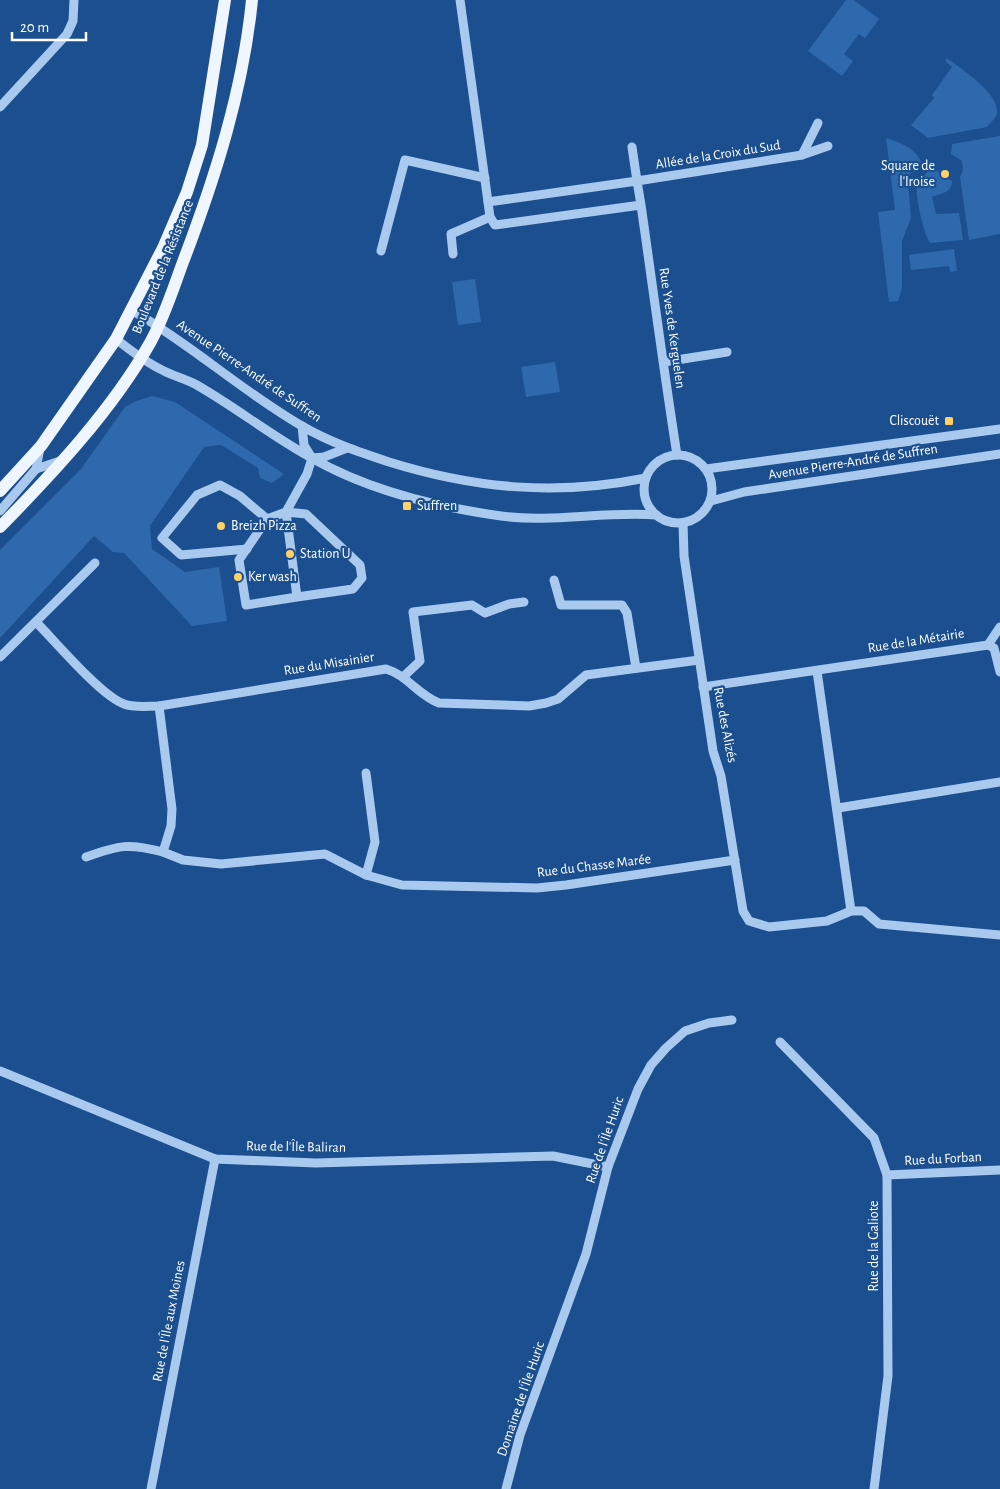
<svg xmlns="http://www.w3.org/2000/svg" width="1000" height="1489" font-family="'Alegreya Sans',sans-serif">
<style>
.green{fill:#2e69ad}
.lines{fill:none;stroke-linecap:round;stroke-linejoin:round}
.minor{stroke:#a9c9ee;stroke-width:9}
.major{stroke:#f0f6ff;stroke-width:12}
.poi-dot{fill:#ffd166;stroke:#1b4f8f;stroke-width:2}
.labels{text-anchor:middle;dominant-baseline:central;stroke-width:4.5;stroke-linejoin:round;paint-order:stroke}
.street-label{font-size:14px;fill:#fff;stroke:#1b4f8f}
.poi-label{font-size:14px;fill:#fff;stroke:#1b4f8f;text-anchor:start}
</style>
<rect width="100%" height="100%" fill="#1b4f8f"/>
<g class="green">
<path d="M 846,0 L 854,0 L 879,19 L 865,38 L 859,34 L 844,54 L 853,61 L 842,76 L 808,51 Z"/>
<path d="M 947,58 C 961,69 1000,93 997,114 C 995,119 990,123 987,127 L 928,138 L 911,125 L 934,98 L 932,95 L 952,67 L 945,61 Z"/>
<path d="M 1000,136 L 1000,234 L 969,240 L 960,177 L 963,170 L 962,161 L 951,154 L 952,144 Z"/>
<path d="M 886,138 C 899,142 916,148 921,162 L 910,174 L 908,181 L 911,218 L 902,241 L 902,288 L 898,301 L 889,302 L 878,212 L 895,210 Z"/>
<path d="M 933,168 L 952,181 C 952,193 942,193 932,197 L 936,214 L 959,213 L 963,240 L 930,243 C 924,234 915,197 917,186 C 919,178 927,173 933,168 Z"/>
<path d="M 954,249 L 957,271 L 950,272 L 949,266 L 911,270 L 909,255 Z"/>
<path d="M 475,279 L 481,322 L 458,325 L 452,282 Z"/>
<path d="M 555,362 L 560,392 L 526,397 L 521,367 Z"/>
<path d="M 152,396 L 175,402 L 284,474 L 272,483 L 260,478 L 258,468 L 221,445 L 204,447 L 150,526 L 152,549 L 185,572 L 219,567 L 227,621 L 192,626 L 124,553 L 113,552 L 94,536 L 0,638 L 0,550 L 81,469 L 125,407 L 136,401 Z"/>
</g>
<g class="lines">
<g class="minor">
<path d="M 460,0 L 488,202"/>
<path d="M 0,107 L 67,34 L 73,21 L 74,0"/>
<path d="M 632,147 L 637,181 L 802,155 L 828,146"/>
<path d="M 802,155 L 818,123"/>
<path d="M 641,205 L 495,225 L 490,217 L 488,202 L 637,181 L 641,205 C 653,289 664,372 677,455"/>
<path d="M 381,251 L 405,160 L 485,178"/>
<path d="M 453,254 L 451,234 L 490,217"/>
<path d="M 133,311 C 192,345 243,392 302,426 C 329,442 359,452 389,462 C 476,489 557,496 646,478"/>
<path d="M 116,339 C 131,351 147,363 164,371 C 174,376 185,379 195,384 C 234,406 270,435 310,457 C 367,490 436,507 501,516 C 551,523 605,511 656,515"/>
<path d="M 664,362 L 727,352"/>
<circle cx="678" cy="489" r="34"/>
<path d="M 312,458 L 324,457 L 347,448"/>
<path d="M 36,469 L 60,461"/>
<path d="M 706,469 L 1000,429"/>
<path d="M 711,501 L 744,492 L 1000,454"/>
<path d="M 0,511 L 36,469 L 40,448"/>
<path d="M 683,523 L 684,556 L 713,751 L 721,776 L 743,911 L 749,921 L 769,927 L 827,921 L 851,911"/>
<path d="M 247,549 L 181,555 L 162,538 L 197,495 L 220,485 L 240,496 L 267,519"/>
<path d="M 554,580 L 561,605 L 622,605 L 627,613 L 636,668"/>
<path d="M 297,597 L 246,605 L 239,560 L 267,519 L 286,512 L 306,514 L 360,565 L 362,578 L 353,589 L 297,597 L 286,512 L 307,474 L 312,458 L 304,445 L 302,426"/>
<path d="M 36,622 C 55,641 101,696 124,704 C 134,708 148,706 159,706 L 386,669 C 407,675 418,695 439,703 L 529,706 L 546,703 L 558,699 L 586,675 L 699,660"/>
<path d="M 988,645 L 1000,627"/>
<path d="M 0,657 L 95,563"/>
<path d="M 817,671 L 851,911 L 864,911 L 879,924 L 1000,935"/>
<path d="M 403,677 L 420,661 L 413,612 L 472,605 L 485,613 L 509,604 L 524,602"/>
<path d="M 703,687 L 988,645 L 994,648 L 1000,672"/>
<path d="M 159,706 L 172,809 L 171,826 L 163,852 L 183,860 L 221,864 L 325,854 L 366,875 L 402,885 L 537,888 L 566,885 L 735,860"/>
<path d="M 838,808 L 1000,782"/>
<path d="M 86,857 C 120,845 128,843 163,852"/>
<path d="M 366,875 L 375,842 L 366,773"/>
<path d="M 780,1042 L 874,1138 L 887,1175 L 888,1376 L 874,1489"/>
<path d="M 0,1071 L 215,1159 L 316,1163 L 553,1156 L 608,1167"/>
<path d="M 887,1175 L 1000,1170"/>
<path d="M 151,1489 L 215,1159"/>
<path d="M 506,1489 L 520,1435 L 586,1254 L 608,1167 L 638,1089 L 651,1065 L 666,1048 L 685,1031 L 709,1023 L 732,1020"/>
</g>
<g class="major">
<path d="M 0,491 L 41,446 L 116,339 L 163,248 L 187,192 L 202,145 L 225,0"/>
<path d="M 0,527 C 54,472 112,410 150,343 C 164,318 173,289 183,262 C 215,178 243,91 252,0"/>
</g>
</g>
<g class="poi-dot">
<circle cx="945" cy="174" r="5"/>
<rect x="944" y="416" width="10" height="10" rx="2.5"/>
<rect x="402" y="501" width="10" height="10" rx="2.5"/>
<circle cx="221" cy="526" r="5"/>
<circle cx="290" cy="554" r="5"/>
<circle cx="238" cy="577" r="5"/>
</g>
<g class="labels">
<g class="street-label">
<text transform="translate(718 155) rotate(-9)">Allée de la Croix du Sud</text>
<text transform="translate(163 267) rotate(-68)">Boulevard de la Résistance</text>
<text transform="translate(672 328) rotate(82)">Rue Yves de Kerguelen</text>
<text transform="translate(249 371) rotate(34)">Avenue Pierre-André de Suffren</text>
<text transform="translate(853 462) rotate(-9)">Avenue Pierre-André de Suffren</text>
<text transform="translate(916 641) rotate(-9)">Rue de la Métairie</text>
<text transform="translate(329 664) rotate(-9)">Rue du Misainier</text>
<text transform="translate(725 725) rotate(79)">Rue des Alizés</text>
<text transform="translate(594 866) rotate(-7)">Rue du Chasse Marée</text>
<text transform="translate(605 1140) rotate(-71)">Rue de l'Île Huric</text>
<text transform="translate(296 1147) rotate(1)">Rue de l'Île Baliran</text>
<text transform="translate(943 1159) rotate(-3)">Rue du Forban</text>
<text transform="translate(874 1246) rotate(-90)">Rue de la Galiote</text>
<text transform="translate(169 1321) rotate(-79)">Rue de l'Île aux Moines</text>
<text transform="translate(521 1399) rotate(-71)">Domaine de l'Île Huric</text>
</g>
<g class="poi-label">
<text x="935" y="166" text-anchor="end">Square de<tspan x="935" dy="16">l'Iroise</tspan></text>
<text x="939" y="421" text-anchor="end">Cliscouët</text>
<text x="417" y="506">Suffren</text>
<text x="231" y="526">Breizh Pizza</text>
<text x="300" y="554">Station U</text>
<text x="248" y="577">Ker wash</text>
</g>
</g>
<path d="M12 32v8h74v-8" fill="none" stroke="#ffffff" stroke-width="2.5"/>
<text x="20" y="32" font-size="15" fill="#ffffff" stroke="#1b4f8f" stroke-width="4" paint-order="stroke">20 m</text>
</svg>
